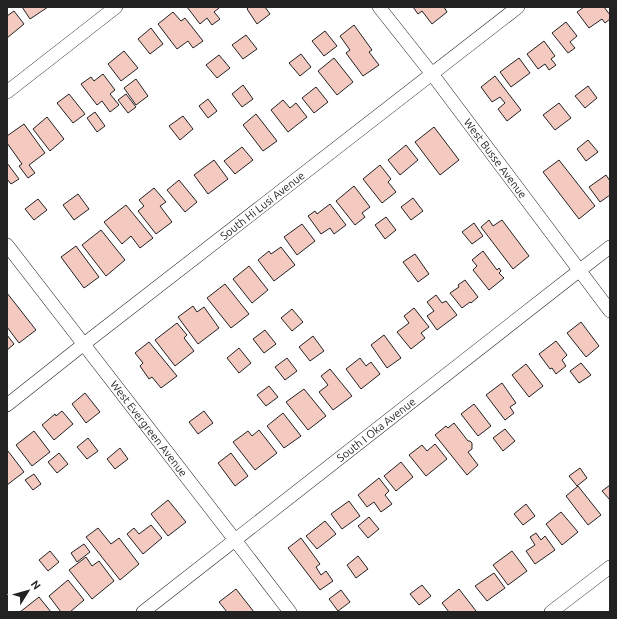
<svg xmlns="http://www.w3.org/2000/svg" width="617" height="619" font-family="Ubuntu,sans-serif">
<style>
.building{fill:#f3c9c0;stroke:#222}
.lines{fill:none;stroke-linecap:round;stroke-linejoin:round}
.minor-casing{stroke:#222;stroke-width:14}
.minor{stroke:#fff;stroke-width:13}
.labels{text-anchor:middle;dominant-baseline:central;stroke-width:3;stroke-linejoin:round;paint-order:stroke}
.street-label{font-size:11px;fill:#222;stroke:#fff}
</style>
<rect width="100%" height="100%" fill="#fff"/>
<g class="building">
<path d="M 22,7 L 48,7 L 30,19 Z"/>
<path d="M 187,7 L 218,7 L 219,8 L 214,12 L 220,19 L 212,25 L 207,18 L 200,24 Z"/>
<path d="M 249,7 L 265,7 L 270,14 L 257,24 L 247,9 Z"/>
<path d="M 413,7 L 444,7 L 447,12 L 432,24 L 422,11 L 418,14 Z"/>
<path d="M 584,7 L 604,7 L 610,15 L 610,19 L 605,23 L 602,19 L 589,28 L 577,12 Z"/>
<path d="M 14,11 L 24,24 L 7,38 L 7,16 Z"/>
<path d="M 173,12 L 181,21 L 185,18 L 203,41 L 193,48 L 188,41 L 177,49 L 158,24 Z"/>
<path d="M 566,22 L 577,36 L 570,42 L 575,48 L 568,53 L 552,33 Z"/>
<path d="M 354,25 L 372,50 L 369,52 L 379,65 L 363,76 L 346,53 L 350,50 L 340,36 Z"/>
<path d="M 151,28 L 163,44 L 150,54 L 138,39 Z"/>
<path d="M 325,31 L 337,46 L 324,56 L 312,41 Z"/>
<path d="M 246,35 L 257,49 L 243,59 L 232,45 Z"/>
<path d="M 544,41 L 555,56 L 551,59 L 556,65 L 549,70 L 545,64 L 538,69 L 527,54 Z"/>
<path d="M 124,51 L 138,68 L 121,81 L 108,64 Z"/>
<path d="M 301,54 L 311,67 L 300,76 L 289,63 Z"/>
<path d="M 219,55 L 230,68 L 217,78 L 206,65 Z"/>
<path d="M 334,58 L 353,82 L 337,95 L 318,71 Z"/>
<path d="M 519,58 L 530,73 L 511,87 L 500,72 Z"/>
<path d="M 103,74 L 115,90 L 110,94 L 119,105 L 110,112 L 102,101 L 97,105 L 81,84 L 91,77 L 94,81 Z"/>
<path d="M 495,76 L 521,110 L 507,121 L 498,109 L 505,103 L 500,97 L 492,102 L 481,87 Z"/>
<path d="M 136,79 L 148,96 L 136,105 L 124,88 Z"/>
<path d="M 243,85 L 253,99 L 242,107 L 232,94 Z"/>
<path d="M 588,86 L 597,98 L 585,108 L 575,96 Z"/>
<path d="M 316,87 L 328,102 L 314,113 L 302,98 Z"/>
<path d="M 69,94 L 85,114 L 73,123 L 57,103 Z"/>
<path d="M 126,94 L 136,107 L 128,113 L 118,100 Z"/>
<path d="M 208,99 L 217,111 L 208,118 L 199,106 Z"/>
<path d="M 283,100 L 290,108 L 296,103 L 307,117 L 288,132 L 271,110 Z"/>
<path d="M 559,103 L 571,118 L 555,130 L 543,115 Z"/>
<path d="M 95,112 L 105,126 L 97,132 L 87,118 Z"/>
<path d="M 256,114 L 277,141 L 263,151 L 243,125 Z"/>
<path d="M 183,116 L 193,129 L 180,140 L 169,126 Z"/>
<path d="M 47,117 L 64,139 L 50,151 L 33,129 Z"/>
<path d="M 24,124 L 45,153 L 29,165 L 35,173 L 28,178 L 19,166 L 22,164 L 7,143 L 7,136 Z"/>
<path d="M 434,127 L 459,160 L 440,175 L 415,142 Z"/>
<path d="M 588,140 L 598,152 L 586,161 L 577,149 Z"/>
<path d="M 406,145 L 418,160 L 400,175 L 388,160 Z"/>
<path d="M 242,147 L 253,160 L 235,174 L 224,161 Z"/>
<path d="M 214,160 L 228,179 L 208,194 L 194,175 Z"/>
<path d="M 559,160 L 595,206 L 579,219 L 543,172 Z"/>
<path d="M 7,163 L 19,179 L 11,184 L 7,179 Z"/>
<path d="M 380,165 L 391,179 L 388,182 L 396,192 L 382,203 L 363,179 Z"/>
<path d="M 606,175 L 610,181 L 610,195 L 600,202 L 589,187 Z"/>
<path d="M 179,180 L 197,202 L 185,212 L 167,190 Z"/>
<path d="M 354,186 L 370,207 L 362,213 L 365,217 L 355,225 L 336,201 Z"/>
<path d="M 154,188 L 166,202 L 160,206 L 172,222 L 156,234 L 138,211 L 144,206 L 139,200 Z"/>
<path d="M 78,194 L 89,209 L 74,220 L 63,205 Z"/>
<path d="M 413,198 L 423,211 L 411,220 L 401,207 Z"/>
<path d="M 38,199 L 47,210 L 34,220 L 25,209 Z"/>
<path d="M 330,204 L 346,225 L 334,234 L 330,228 L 321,234 L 308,216 L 315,211 L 317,214 Z"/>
<path d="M 126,205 L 153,238 L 140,248 L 131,236 L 122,244 L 104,222 Z"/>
<path d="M 386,217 L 396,230 L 385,239 L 375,225 Z"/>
<path d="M 489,220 L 493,226 L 502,220 L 529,256 L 513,269 L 481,227 Z"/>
<path d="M 474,223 L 483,236 L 472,244 L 462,232 Z"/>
<path d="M 302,224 L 315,241 L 297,255 L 284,237 Z"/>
<path d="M 101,230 L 125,260 L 106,276 L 82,245 Z"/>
<path d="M 76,246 L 99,277 L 84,288 L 61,257 Z"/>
<path d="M 281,247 L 295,265 L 274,281 L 258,260 L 269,251 L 271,254 Z"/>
<path d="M 483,251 L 497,270 L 499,268 L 501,271 L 499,273 L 504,278 L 489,290 L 473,270 L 477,266 L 472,260 Z"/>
<path d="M 415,254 L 429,274 L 418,282 L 403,262 Z"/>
<path d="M 249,266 L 268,290 L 252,303 L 233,279 Z"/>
<path d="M 465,280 L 478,297 L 471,303 L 470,302 L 462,308 L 450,293 L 459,287 L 458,285 Z"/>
<path d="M 225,284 L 249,314 L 231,328 L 207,298 Z"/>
<path d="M 7,293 L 36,330 L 19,343 L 7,327 Z"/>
<path d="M 436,295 L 442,303 L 446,301 L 457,315 L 437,330 L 427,316 L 434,311 L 427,302 Z"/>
<path d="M 193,306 L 197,312 L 204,307 L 219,328 L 198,344 L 178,317 Z"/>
<path d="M 414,308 L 429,327 L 421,333 L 425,338 L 411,349 L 397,332 L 409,323 L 404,316 Z"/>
<path d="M 292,309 L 303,322 L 292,331 L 281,318 Z"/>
<path d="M 581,322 L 599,346 L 586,357 L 567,333 Z"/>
<path d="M 177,323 L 187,335 L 184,338 L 194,351 L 175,366 L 155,340 Z"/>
<path d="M 265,330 L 276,344 L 264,353 L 253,339 Z"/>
<path d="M 7,335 L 14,344 L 7,350 Z"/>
<path d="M 384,335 L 401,358 L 387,368 L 371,345 Z"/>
<path d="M 313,336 L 324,351 L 310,361 L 299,347 Z"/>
<path d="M 556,341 L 567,355 L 562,360 L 566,366 L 556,374 L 552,368 L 550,369 L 539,354 Z"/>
<path d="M 149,342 L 177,376 L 161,388 L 152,377 L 149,379 L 140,366 L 143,363 L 135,353 Z"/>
<path d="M 239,348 L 251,363 L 239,373 L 227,358 Z"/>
<path d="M 287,358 L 297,371 L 285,380 L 275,367 Z"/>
<path d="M 360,358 L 366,366 L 371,362 L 380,374 L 361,389 L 346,369 Z"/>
<path d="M 581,363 L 591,375 L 579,383 L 570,371 Z"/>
<path d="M 526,364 L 543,386 L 529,397 L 512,375 Z"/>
<path d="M 330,369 L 352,396 L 333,410 L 319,392 L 328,385 L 321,376 Z"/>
<path d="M 502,383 L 516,403 L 510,407 L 514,413 L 505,420 L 486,395 Z"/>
<path d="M 269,386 L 278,397 L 266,406 L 257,395 Z"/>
<path d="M 304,389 L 326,416 L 308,430 L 286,402 Z"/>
<path d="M 85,393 L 100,412 L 86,423 L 72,404 Z"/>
<path d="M 474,404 L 491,426 L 478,436 L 461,414 Z"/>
<path d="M 62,411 L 73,424 L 54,440 L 42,425 L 55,414 L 56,416 Z"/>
<path d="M 204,411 L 213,423 L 198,434 L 189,422 Z"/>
<path d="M 283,413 L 301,436 L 284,448 L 267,426 Z"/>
<path d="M 454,423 L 468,441 L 470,441 L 472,443 L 472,449 L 468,452 L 478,465 L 467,475 L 435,435 L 446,426 L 448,428 Z"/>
<path d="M 505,429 L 515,441 L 503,451 L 493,438 Z"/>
<path d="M 259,430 L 277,453 L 255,470 L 233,442 L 248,431 L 252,436 Z"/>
<path d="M 34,431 L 50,452 L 32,466 L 16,445 Z"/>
<path d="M 88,438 L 98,451 L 87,459 L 77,447 Z"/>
<path d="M 435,444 L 447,459 L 426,476 L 409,455 L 422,445 L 427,451 Z"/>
<path d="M 120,448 L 128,459 L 115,469 L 107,459 Z"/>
<path d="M 8,451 L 24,472 L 7,485 L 7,452 Z"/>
<path d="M 59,453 L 68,464 L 57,473 L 48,462 Z"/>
<path d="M 231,453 L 248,476 L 235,486 L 218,463 Z"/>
<path d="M 401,462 L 413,477 L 396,491 L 384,476 Z"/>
<path d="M 580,468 L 587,478 L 577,486 L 569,476 Z"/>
<path d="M 34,474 L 41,484 L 33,490 L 25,480 Z"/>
<path d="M 379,478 L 389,491 L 385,495 L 392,504 L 381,512 L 374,502 L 367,507 L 358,495 Z"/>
<path d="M 610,485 L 610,500 L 602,491 Z"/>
<path d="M 578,486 L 601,515 L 588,525 L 566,496 Z"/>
<path d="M 168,500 L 186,522 L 168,536 L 151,514 Z"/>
<path d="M 349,501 L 360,516 L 342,529 L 331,514 Z"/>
<path d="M 526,504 L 535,516 L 523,525 L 514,514 Z"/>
<path d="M 561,512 L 578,532 L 562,545 L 546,524 Z"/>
<path d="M 369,517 L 379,529 L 368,538 L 358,526 Z"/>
<path d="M 325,521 L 336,534 L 317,549 L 306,536 Z"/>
<path d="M 151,525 L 162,538 L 143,554 L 127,534 L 134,528 L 139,534 Z"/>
<path d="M 98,528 L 111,544 L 119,538 L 139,564 L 120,580 L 86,537 Z"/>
<path d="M 536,533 L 541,540 L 545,536 L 555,550 L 535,564 L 526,551 L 535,545 L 530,537 Z"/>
<path d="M 301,538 L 320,564 L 316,567 L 321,575 L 326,571 L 333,581 L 320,590 L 288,548 Z"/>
<path d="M 84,544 L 90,552 L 77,562 L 71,553 Z"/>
<path d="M 50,551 L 59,562 L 48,571 L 39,560 Z"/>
<path d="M 512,551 L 527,571 L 508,585 L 493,565 Z"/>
<path d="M 358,556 L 368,569 L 356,578 L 347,565 Z"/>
<path d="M 86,557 L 92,566 L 99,561 L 114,581 L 92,599 L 69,570 Z"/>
<path d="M 494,573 L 505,588 L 487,601 L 475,586 Z"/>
<path d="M 68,580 L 84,600 L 70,612 L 61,612 L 49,596 Z"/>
<path d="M 422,585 L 431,596 L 419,605 L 410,594 Z"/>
<path d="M 236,589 L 254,612 L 227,612 L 219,602 Z"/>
<path d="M 459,589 L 476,611 L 474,612 L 449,612 L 442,603 Z"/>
<path d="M 341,590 L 350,602 L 338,611 L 329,599 Z"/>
<path d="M 39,597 L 51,612 L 20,612 Z"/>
</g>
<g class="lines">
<defs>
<g id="minor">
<path id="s1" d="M 379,7 L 432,74 L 610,311"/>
<path d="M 7,92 L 116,7"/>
<path id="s2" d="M 7,245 L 235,540 L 290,612"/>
<path id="s3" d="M 7,405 L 84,344 L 518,7"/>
<path id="s4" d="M 143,612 L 580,270 L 610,247"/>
<path d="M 551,612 L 610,567"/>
</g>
</defs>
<use href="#minor" class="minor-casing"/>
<use href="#minor" class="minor"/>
</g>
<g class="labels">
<g class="street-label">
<text stroke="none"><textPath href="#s1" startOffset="191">West Busse Avenue</textPath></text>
<text stroke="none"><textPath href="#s3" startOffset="324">South Hi Lusi Avenue</textPath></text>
<text stroke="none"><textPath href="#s2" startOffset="232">West Evergreen Avenue</textPath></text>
<text stroke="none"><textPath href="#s4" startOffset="296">South I Oka Avenue</textPath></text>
</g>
</g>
<rect width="617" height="619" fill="none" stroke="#222222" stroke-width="16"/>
<g transform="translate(28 591) rotate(53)" stroke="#ffffff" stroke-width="3" paint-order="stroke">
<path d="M0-3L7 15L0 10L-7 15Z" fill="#222222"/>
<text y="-6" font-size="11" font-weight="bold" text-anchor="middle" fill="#222222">N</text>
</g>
</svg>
